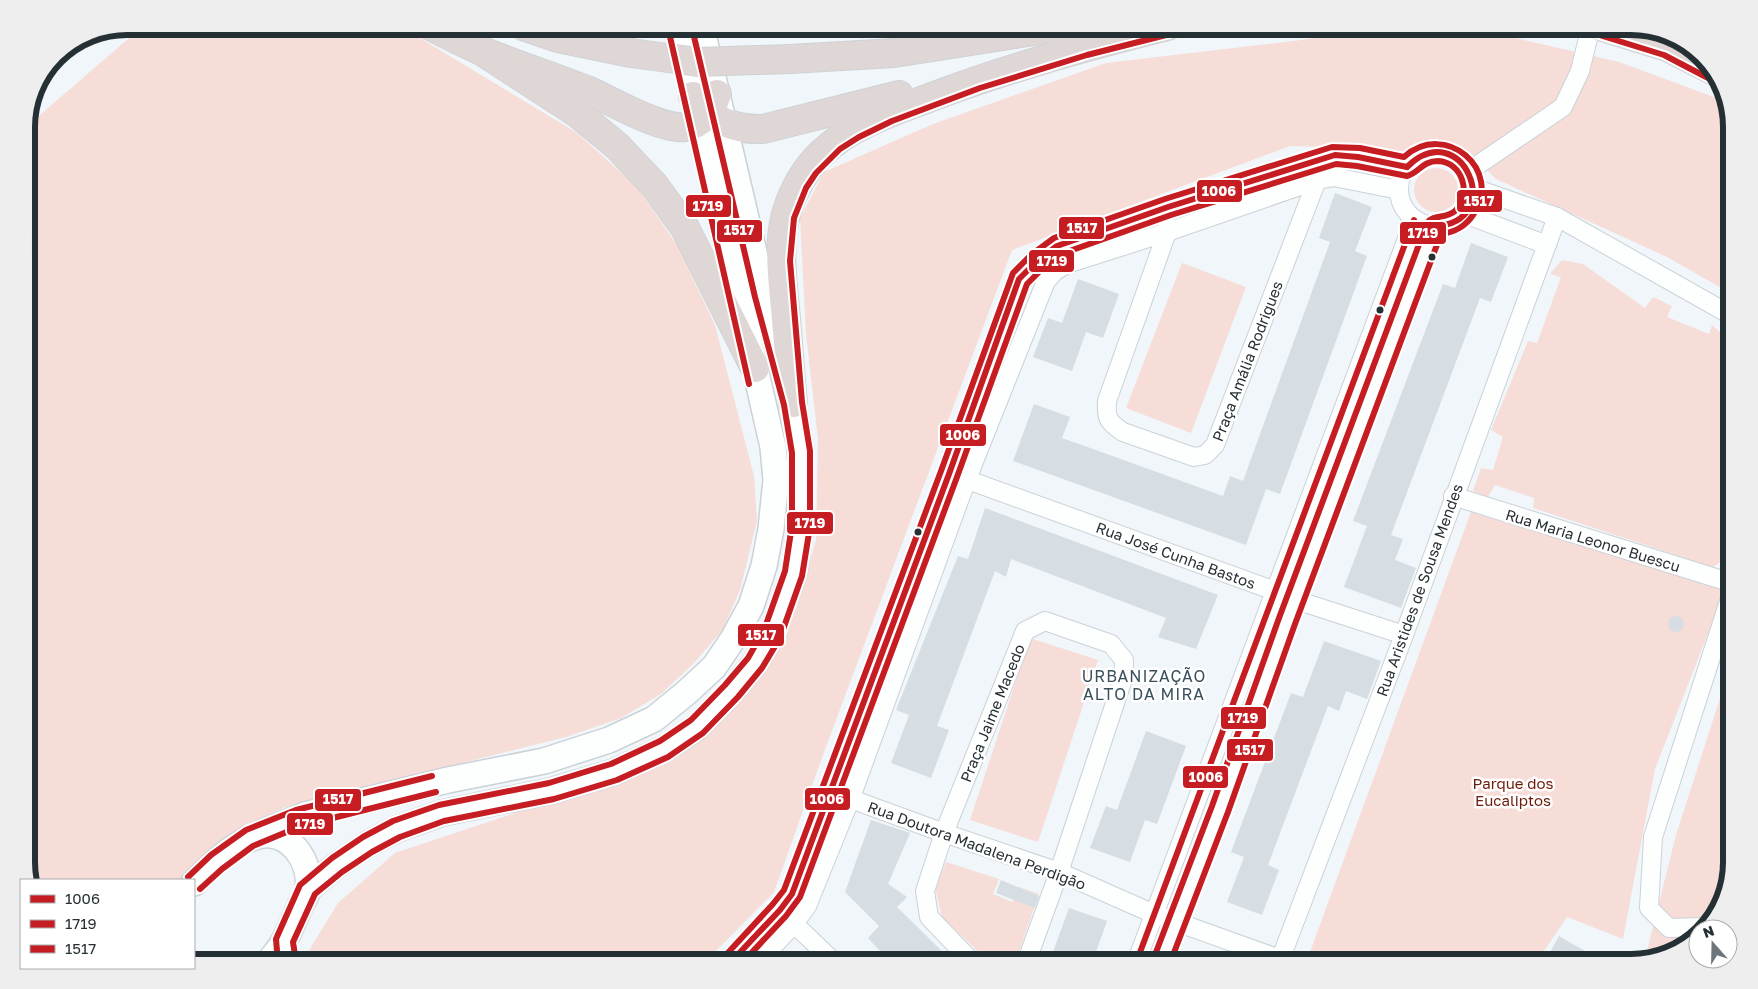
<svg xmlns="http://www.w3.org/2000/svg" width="1758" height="989" font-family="'Golos Text',sans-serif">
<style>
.green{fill:#f6ddd8}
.building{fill:#d7dee3}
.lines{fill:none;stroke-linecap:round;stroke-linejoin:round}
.street-casing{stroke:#cad2d7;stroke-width:20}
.secondary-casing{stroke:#cad2d7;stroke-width:28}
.highway-casing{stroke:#ced2d5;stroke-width:30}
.street{stroke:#fdfefe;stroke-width:18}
.secondary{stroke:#fdfefe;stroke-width:25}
.highway{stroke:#dfd7d5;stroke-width:28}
.highway-bridge-casing{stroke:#ced2d5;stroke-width:30;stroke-linecap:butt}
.highway-bridge{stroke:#dfd7d5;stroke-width:28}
.bus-1-casing{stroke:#fff;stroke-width:10}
.bus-2-casing{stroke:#fff;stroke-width:10}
.bus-3-casing{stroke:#fff;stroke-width:10}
.bus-1{stroke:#c61d23;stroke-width:6}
.bus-2{stroke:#c61d23;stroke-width:6}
.bus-3{stroke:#c61d23;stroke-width:6}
.bus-dot{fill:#253035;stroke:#fff;stroke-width:2}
.labels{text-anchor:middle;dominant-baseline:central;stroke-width:5;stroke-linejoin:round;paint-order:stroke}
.street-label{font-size:15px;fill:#253035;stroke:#fff}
.park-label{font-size:15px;fill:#6c1c0a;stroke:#fff}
.neighbourhood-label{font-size:16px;letter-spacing:1px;fill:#3a515d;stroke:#fff}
.rim{fill:none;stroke:#253035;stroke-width:6}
.line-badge{stroke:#fff;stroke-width:2}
.badge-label{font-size:14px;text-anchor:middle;font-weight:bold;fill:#fff}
</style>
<rect width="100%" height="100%" fill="#f0f6fa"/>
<g class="green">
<path d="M 143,26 L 400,26 L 577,133 L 637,187 L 677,245 L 715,325 L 754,476 L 757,521 L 740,590 L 723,629 L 695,662 L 661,694 L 621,718 L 566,737 L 285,807 L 230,835 L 180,880 L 30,880 L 26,868 L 26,127 Z"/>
<path d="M 1400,26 L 1464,26 L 1619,62 L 1725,101 L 1732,121 L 1732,294 L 1667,257 L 1496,179 L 1467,150 L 1442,141 L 1401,152 L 1375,148 L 1290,146 L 1012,250 L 824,752 L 774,892 L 704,963 L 315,963 L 308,952 L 338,903 L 395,853 L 611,781 L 768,664 L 798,603 L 816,540 L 818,439 L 806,334 L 800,218 L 824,172 L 933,124 L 1106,63 L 1301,40 Z"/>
<circle cx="1436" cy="190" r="22"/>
<path d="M 1562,260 L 1583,264 L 1645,308 L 1653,297 L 1672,306 L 1667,317 L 1709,334 L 1712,325 L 1732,343 L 1732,435 L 1723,499 L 1732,500 L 1732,533 L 1728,557 L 1713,567 L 1533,508 L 1534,498 L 1495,485 L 1488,497 L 1473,491 L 1481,468 L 1493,470 L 1503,437 L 1491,430 L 1528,341 L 1537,343 L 1561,277 L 1550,274 Z"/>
<path d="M 1182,263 L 1246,287 L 1191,433 L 1126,408 Z"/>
<path d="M 1471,512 L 1725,590 L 1655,769 L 1623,939 L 1567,917 L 1536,963 L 1306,963 Z"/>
<path d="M 1030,638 L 1098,660 L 1038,842 L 970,820 Z"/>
<path d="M 1732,661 L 1732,862 L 1718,912 L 1682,949 L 1645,959 L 1676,835 Z"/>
<path d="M 946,862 L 999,879 L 993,894 L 1012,902 L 1019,887 L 1039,894 L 1015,963 L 990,963 L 942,917 L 935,888 Z"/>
</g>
<g class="building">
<path d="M 1335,193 L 1372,207 L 1355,251 L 1367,256 L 1280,494 L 1266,489 L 1246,545 L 1013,461 L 1034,404 L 1070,417 L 1062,438 L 1082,445 L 1223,496 L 1230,476 L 1243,481 L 1330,242 L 1319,238 Z"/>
<path d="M 1471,243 L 1508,257 L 1491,302 L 1480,298 L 1391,535 L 1403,539 L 1395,560 L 1416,568 L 1401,608 L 1344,587 L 1367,526 L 1353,521 L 1443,284 L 1455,288 Z"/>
<path d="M 1078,279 L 1119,294 L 1103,338 L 1086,332 L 1072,371 L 1033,357 L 1048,318 L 1062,323 Z"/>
<path d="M 985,508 L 1218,595 L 1196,649 L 1158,637 L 1166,618 L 1011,559 L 1006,577 L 995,571 L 937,726 L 949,730 L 931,778 L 891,763 L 909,715 L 896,710 L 958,556 L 968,559 Z"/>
<circle cx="1676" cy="624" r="8"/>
<path d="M 1324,641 L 1381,661 L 1367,699 L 1346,691 L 1339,711 L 1328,706 L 1268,865 L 1279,870 L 1262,915 L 1227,902 L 1244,857 L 1231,852 L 1291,693 L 1303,697 Z"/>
<path d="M 1146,731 L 1186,746 L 1157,824 L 1145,820 L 1130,862 L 1090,848 L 1106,806 L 1117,810 Z"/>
<path d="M 871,820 L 910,833 L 888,884 L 907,897 L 897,907 L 954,963 L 891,963 L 868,938 L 879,926 L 845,892 Z"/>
<path d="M 1001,880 L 1039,896 L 1035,908 L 996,893 Z"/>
<path d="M 1069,908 L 1107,921 L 1092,963 L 1064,963 L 1066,957 L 1053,952 Z"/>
<path d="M 1559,936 L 1606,963 L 1544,963 Z"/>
</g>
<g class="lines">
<defs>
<g id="street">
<circle cx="1436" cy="189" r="37"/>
<path d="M 1469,171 L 1563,107 L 1580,71 L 1591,26"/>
<path d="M 1474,188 L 1557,217 L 1727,313 L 1732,319"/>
<path d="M 1465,214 L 1547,245"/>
<path d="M 1168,226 L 1167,232 L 1107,401 C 1106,419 1108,422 1123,432 L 1194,457 L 1205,455 L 1215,445 L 1317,180"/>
<path d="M 957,476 L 1275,591 L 1296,600 L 1404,635"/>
<path d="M 1453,496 L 1732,583"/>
<path d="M 840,795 L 944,833 L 1059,872 L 1154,914 L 1291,963"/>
<path d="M 786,916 L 835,963"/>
<path d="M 1703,927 L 1669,928 L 1649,908 L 1653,837 L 1732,592"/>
<path d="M 730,963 L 780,910 L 792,894 L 949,474 L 1019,279 L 1036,262 L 1057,246 L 1168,207 L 1335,155 L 1358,157 L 1407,167"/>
<path d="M 757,963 L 794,924 L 807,906 L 850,800 L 967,479 L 1046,281 L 1055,271 L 1067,264 L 1167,232 L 1317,180 L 1334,177 L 1399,190"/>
<path d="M 973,963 L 929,917 L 925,891 L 944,833 L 1025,631 L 1045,621 L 1111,644 L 1124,660 L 1124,676 L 1059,872 L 1026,963"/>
<path d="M 1136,963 L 1414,220"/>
<path d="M 1161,963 L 1220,809 L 1287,621 L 1435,226"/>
<path d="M 1279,963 L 1404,635 L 1557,217"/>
</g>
<g id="secondary">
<path d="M 249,838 L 305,815 L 448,780 L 544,761 L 609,740 L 654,719 L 686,693 L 714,667 L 733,639 L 751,606 L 764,566 L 771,529 L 776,480 L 773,447 L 677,26"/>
<path d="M 194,883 C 218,859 263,811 296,849 C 305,860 310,875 308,889 C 307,894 303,901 300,906 C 295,918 290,930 284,941 C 280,949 273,956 268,963"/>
<path d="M 308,889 L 337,865 L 368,844 L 397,829 L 442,813 L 551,791 L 614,772 L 664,749 L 697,727 L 732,691 L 755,663 L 772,634 L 794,573 L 801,526 L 801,452 L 793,403 L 764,295 L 701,26"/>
</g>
<g id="highway">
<path d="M 430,26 C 447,34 464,44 482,51 C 517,65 554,77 589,91 C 612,101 661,130 685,127 C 703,124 712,110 717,94"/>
<path d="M 523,26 L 558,38 L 631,53"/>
<path d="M 1599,26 L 1667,47 L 1714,71"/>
<path d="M 480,50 L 577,113 L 617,146 L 654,185 L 685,228 L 755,368"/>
<path d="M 790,59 L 894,53 L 1066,26"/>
<path d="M 693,96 C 713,120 732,130 763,129 L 899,95"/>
<path d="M 793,403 C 790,371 788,340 785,308 C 782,277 778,245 786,214 C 793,191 804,170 822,153 C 851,125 892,112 929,98 C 1007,68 1087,46 1168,26"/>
</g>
</defs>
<use href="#street" class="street-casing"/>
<use href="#secondary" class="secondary-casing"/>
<use href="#highway" class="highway-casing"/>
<use href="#street" class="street"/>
<use href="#secondary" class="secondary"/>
<use href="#highway" class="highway"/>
<defs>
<path id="highway-bridge" d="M 631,53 L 698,62 L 790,59"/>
</defs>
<use href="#highway-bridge" class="highway-bridge-casing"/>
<use href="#highway-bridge" class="highway-bridge"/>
<defs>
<g id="bus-1">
<path d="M 1407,167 C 1462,113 1508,223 1435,226"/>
<path d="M 730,963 L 780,910 L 792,894 L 949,474 L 1019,279 L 1036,262 L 1057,246 L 1168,207 L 1335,155 L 1358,157 L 1407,167"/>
<path d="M 1136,963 L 1414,220"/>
</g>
<g id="bus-2">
<path d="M 668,28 L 749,384"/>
<path d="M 1596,34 L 1664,55 L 1710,79"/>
<path d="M 200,889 L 222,869 L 253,846 L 301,826 L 436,792"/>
<path d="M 296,962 L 293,942 L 315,894 L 342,872 L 372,852 L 400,837 L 444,821 L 554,799 L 617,780 L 668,757 L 703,733 L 738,697 L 762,668 L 780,638 L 802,576 L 810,527 L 810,451 L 802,402 L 790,261 L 794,218 L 806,188 L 816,173 L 840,149 L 859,137 L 892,121 L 980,88 L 1087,55 L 1170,34"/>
<path d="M 742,963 L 786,916 L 800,897 L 957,477 L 1027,284 L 1042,269 L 1061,254 L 1171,215 L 1336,164 L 1357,166 L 1407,176 C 1419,173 1422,161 1438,161 C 1463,162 1472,195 1455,211 C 1446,219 1433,214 1427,223 L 1279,618 L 1212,806 L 1153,960"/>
</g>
<g id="bus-3">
<path d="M 188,877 L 211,855 L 246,830 L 296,810 L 432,776"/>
<path d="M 724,957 L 773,904 L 784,890 L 941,471 L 1013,273 L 1031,255 L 1054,238 L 1165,199 L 1332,147 L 1360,148 L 1404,157 C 1445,120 1504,170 1473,215 C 1465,227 1455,232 1441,234 L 1295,624 L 1228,812 L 1170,963"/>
<path d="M 278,963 L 276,939 L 300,885 L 332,858 L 363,837 L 393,821 L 439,805 L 549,783 L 611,764 L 660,741 L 691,720 L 725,685 L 748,658 L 764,630 L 785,571 L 792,525 L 792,453 L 784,405 L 755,297 L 692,28"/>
</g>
</defs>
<use href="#bus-1" class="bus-1-casing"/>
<use href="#bus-2" class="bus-2-casing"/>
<use href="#bus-3" class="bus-3-casing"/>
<use href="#bus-1" class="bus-1"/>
<use href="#bus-2" class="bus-2"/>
<use href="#bus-3" class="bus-3"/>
</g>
<g class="bus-dot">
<circle cx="1432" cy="257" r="4.5"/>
<circle cx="1380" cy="310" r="4.5"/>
<circle cx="918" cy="532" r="4.5"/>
</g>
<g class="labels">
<g class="street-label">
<text transform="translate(1247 361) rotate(-69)">Praça Amália Rodrigues</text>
<text transform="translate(1593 540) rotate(17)">Rua Maria Leonor Buescu</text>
<text transform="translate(1176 555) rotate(20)">Rua José Cunha Bastos</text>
<text transform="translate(1419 590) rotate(-70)">Rua Aristides de Sousa Mendes</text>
<text transform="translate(992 713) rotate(-68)">Praça Jaime Macedo</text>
<text transform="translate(977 845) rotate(20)">Rua Doutora Madalena Perdigão</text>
</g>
<g class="park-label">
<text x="1513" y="783">Parque dos<tspan x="1513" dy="17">Eucaliptos</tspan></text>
</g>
<g class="neighbourhood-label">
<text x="1144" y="676">URBANIZAÇÃO<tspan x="1144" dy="18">ALTO DA MIRA</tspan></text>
</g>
</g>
<path d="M0 0H1758V989H0ZM127 35H1631A92 92 0 0 1 1723 127V862A92 92 0 0 1 1631 954H127A92 92 0 0 1 35 862V127A92 92 0 0 1 127 35Z" fill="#eeeeef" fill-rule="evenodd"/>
<path class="rim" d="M127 35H1631A92 92 0 0 1 1723 127V862A92 92 0 0 1 1631 954H127A92 92 0 0 1 35 862V127A92 92 0 0 1 127 35Z"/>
<g class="line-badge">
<rect x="1196" y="179" width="47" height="24" rx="5" fill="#c61d23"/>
<rect x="1456" y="189" width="47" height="24" rx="5" fill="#c61d23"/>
<rect x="685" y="194" width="47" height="24" rx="5" fill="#c61d23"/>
<rect x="1058" y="216" width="47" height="24" rx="5" fill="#c61d23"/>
<rect x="716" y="219" width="47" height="24" rx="5" fill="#c61d23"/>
<rect x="1399" y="221" width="48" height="24" rx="5" fill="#c61d23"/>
<rect x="1028" y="249" width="47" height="24" rx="5" fill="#c61d23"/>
<rect x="939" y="423" width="48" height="24" rx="5" fill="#c61d23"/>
<rect x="786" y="511" width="48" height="24" rx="5" fill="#c61d23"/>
<rect x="737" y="623" width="48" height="24" rx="5" fill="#c61d23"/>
<rect x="1220" y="706" width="47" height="24" rx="5" fill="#c61d23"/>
<rect x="1226" y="738" width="48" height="24" rx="5" fill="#c61d23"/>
<rect x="1182" y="765" width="47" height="24" rx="5" fill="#c61d23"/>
<rect x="804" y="787" width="47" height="24" rx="5" fill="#c61d23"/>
<rect x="314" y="788" width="48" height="24" rx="5" fill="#c61d23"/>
<rect x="286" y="812" width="48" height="24" rx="5" fill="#c61d23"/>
</g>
<g class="badge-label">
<text x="1219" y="196">1006</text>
<text x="1479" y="206">1517</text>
<text x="708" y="211">1719</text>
<text x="1082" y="233">1517</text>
<text x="739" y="235">1517</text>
<text x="1423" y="238">1719</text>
<text x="1052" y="266">1719</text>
<text x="963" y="440">1006</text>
<text x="810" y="528">1719</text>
<text x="761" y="640">1517</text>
<text x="1243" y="723">1719</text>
<text x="1250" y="755">1517</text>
<text x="1206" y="782">1006</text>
<text x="827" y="804">1006</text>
<text x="338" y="804">1517</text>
<text x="310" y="829">1719</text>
</g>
<rect x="20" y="879" width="175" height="90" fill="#ffffff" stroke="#a8acae"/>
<rect x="30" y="895" width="25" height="8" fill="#c61d23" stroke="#a8acae"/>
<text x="65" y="904" font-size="15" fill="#253035">1006</text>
<rect x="30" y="920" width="25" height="8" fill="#c61d23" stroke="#a8acae"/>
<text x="65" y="929" font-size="15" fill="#253035">1719</text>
<rect x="30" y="945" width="25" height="8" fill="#c61d23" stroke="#a8acae"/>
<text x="65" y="954" font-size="15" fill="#253035">1517</text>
<g transform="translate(1713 944) rotate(340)"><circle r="24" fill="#ffffff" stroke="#a8acae"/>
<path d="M0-4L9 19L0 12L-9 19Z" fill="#6c757a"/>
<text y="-8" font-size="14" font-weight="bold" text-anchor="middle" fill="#253035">N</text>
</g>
</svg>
